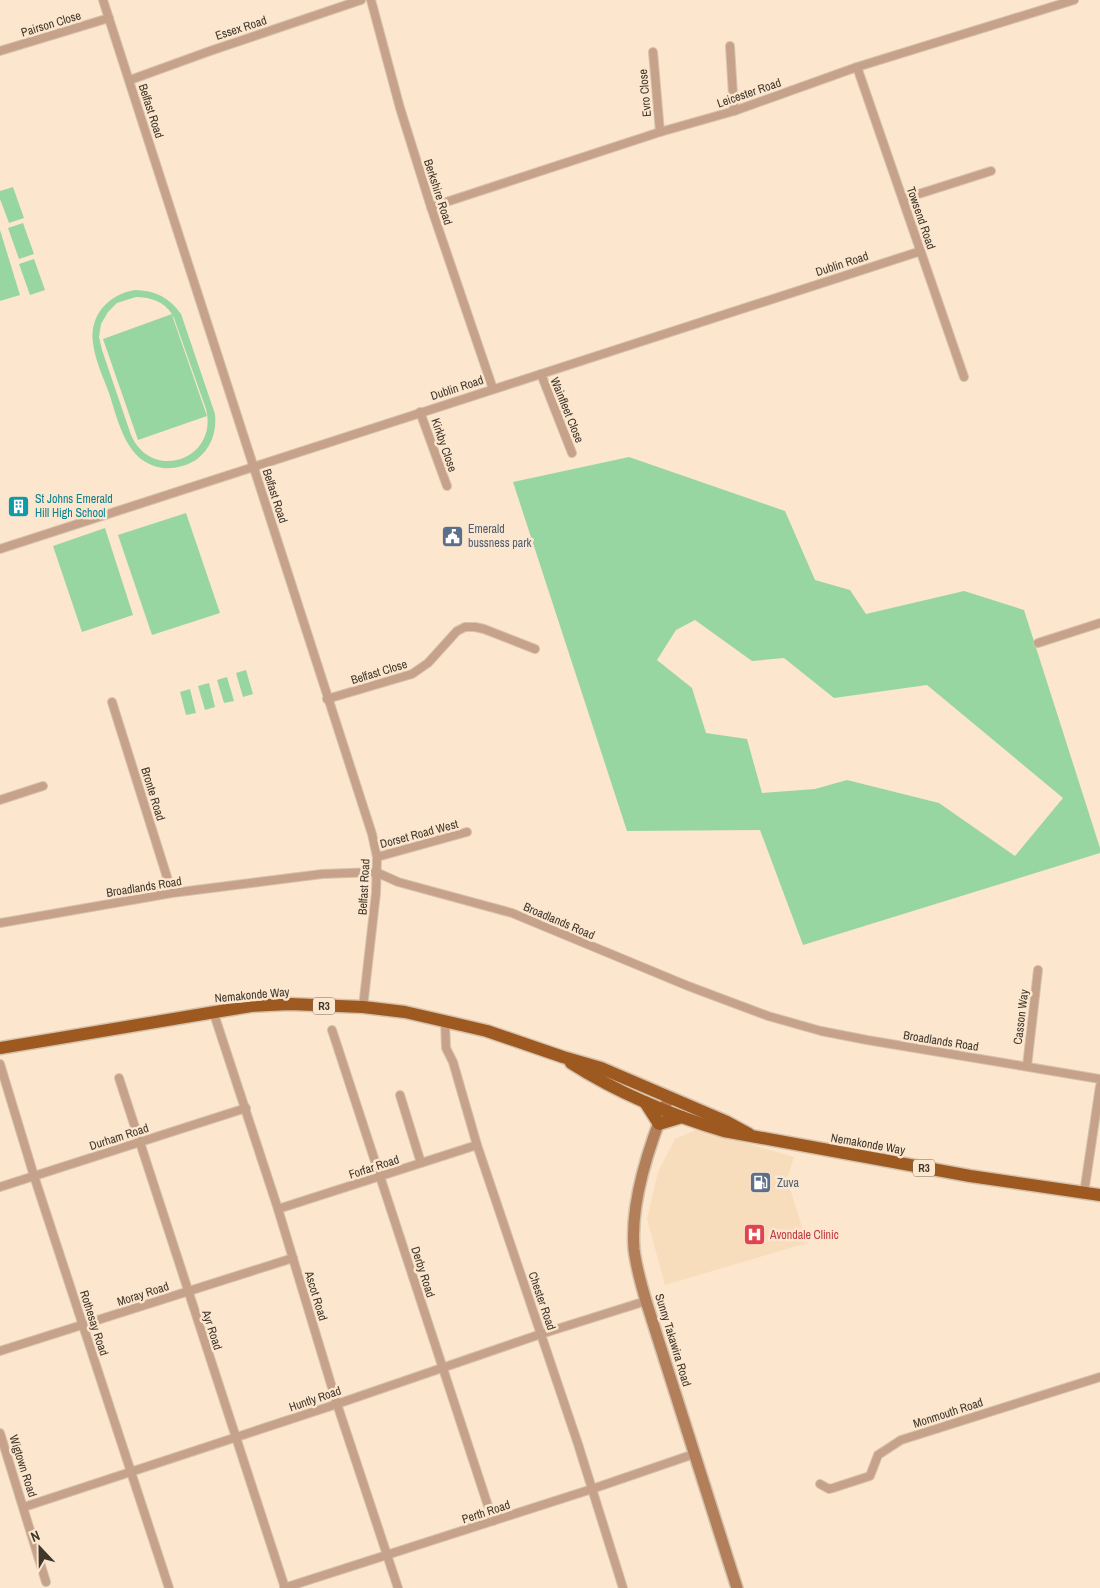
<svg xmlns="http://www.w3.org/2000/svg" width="1100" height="1588" font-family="'Archivo Narrow',sans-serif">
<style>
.built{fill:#f8ddbd}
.green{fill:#98d6a1;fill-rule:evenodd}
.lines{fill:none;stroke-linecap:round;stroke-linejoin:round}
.minor-casing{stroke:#d6c3ad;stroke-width:10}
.secondary-casing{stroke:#d6c3ad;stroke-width:14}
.trunk-casing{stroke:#d6c3ad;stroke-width:15}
.minor{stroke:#c6a28b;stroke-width:8}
.secondary{stroke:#b37f5b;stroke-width:11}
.trunk{stroke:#9d5920;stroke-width:12}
.labels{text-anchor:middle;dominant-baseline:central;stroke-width:5;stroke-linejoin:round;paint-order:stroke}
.shield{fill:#fce6cd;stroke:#786b5c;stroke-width:1}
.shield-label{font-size:11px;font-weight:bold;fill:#3f362c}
.street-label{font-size:12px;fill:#3f362c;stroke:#fce6cd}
.culture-label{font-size:12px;fill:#0d838f;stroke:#fce6cd;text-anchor:start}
.service-label{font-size:12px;fill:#4e5e75;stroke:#fce6cd;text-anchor:start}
.health-label{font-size:12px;fill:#be3a42;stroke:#fce6cd;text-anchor:start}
</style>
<rect width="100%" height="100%" fill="#fce6cd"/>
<path class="built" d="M 698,1129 L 794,1157 L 787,1179 L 807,1243 L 665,1285 L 647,1219 L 658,1172 L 675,1139 Z"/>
<g class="green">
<path d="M 13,187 L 24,218 L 9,223 L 0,199 L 0,191 Z"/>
<path d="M 23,223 L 34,254 L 19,259 L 8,228 Z"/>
<path d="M 0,230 L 20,295 L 0,301 Z"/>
<path d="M 34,259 L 45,290 L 30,295 L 19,264 Z"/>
<path d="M 135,290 C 155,290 170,298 181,314 L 215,414 C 217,432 211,449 196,460 C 186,466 174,469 163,468 C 126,463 119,423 109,393 C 103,377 95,360 93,343 C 89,315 109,294 135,290 ZM 136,297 C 151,297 164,302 172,314 L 103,339 L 138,440 L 207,416 L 172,315 L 174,318 L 206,409 C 219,459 152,483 131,435 L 102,350 L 99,337 L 101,324 L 108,312 L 117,303 Z"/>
<path d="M 629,457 L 785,511 L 815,580 L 850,590 L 866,614 L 964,591 L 1024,610 L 1100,848 L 1100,853 L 803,945 L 760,830 L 627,831 L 513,482 ZM 695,620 L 752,661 L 784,658 L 834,698 L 927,685 L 1063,798 L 1015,856 L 939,803 L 847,780 L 815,789 L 762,793 L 747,739 L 706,733 L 692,688 L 657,660 L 676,630 Z"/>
<path d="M 186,513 L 220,613 L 152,635 L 118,535 Z"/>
<path d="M 105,528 L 133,615 L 82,632 L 53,546 Z"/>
<path d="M 246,670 L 253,694 L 243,697 L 236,673 Z"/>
<path d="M 227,677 L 234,701 L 224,703 L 217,680 Z"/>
<path d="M 209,683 L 215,707 L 205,710 L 198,686 Z"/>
<path d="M 190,689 L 196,713 L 186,715 L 180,692 Z"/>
</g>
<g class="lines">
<defs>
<g id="minor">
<path d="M 103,0 L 372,834 L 377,857 L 376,893 L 363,1007"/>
<path d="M 371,0 L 400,108 L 431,207 L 493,389"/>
<path d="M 730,46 L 734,111"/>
<path d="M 0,51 L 109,18"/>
<path d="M 653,52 L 660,132"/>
<path d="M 857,67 L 964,377"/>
<path d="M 130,80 L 210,51 L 361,0"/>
<path d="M 903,199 L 991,171"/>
<path d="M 431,207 L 660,132 L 734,111 L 857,67 L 1074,0"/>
<path d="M 541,374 L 572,453"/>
<path d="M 420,412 L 447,486"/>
<path d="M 0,549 L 921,251"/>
<path d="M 1038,643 L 1100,623"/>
<path d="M 327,699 L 412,674 L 428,663 L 457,631 L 465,627 L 475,627 L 484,629 L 535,649"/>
<path d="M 112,702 L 172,893"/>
<path d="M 0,800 L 43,786"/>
<path d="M 377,857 L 467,832"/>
<path d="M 0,923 L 172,893 L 322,874 L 376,872 L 398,882 L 512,913 L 688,986 L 768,1016 L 821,1031 L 867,1040 L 1100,1079"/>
<path d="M 213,1011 L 278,1209 L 337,1404 L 398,1588"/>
<path d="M 445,1021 L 446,1048 L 453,1062 L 477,1145 L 578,1444 L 623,1588"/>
<path d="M 332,1030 L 493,1521"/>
<path d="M 0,1064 L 34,1176 L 169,1588"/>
<path d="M 1027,1066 L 1038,970"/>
<path d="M 119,1078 L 285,1588"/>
<path d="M 400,1095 L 421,1163"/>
<path d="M 0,1187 L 246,1108"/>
<path d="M 1084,1193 L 1100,1086"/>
<path d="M 278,1209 L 477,1145"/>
<path d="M 0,1351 L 293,1258"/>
<path d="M 0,1433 L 46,1582"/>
<path d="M 820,1484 L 829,1489 L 833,1488 L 870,1476 L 878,1455 L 901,1440 L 1100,1377"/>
<path d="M 24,1507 L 337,1404 L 541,1334 L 646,1301"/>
<path d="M 284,1588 L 592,1489 L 694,1454"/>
</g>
<path id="secondary" d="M 669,1097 C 651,1140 630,1202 634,1249 C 636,1267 641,1284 646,1301 L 737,1588"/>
<g id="trunk">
<path d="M 0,1048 L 251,1006 L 290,1004 L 363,1007 L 405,1012 L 487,1031 L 563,1057 L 601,1068 L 727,1122 L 749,1134"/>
<path d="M 571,1063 C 616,1092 673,1116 724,1131 L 970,1176 L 1100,1195"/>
<path d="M 645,1102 L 659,1124 L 682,1117"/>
</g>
</defs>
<use href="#minor" class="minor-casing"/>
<use href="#secondary" class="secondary-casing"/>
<use href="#trunk" class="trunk-casing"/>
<use href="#minor" class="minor"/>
<use href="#secondary" class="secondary"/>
<use href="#trunk" class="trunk"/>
</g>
<defs>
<symbol id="building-square" viewBox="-11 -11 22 22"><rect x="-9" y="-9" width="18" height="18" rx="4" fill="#0f9aa8" stroke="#fce6cd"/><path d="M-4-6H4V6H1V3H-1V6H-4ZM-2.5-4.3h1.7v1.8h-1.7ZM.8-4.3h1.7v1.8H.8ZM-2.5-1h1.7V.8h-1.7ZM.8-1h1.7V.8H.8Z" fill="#fff"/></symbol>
<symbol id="civic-square" viewBox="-11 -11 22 22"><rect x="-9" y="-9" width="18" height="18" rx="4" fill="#5c6f8a" stroke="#fce6cd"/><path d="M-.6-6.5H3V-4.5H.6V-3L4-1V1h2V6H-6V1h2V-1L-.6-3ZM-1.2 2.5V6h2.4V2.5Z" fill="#fff"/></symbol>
<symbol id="fuel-square" viewBox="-11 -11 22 22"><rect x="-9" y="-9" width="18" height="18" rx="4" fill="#5c6f8a" stroke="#fce6cd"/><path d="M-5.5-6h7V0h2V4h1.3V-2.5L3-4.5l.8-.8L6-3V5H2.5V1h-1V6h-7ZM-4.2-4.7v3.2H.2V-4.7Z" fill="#fff"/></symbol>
<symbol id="hospital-square" viewBox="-11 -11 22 22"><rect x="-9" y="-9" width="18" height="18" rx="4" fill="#e0444e" stroke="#fce6cd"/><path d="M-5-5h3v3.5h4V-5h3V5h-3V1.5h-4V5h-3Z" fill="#fff"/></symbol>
</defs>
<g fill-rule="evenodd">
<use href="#building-square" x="6" y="494" width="25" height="25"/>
<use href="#civic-square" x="440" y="524" width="25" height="25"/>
<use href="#fuel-square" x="748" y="1170" width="25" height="25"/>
<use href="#hospital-square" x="742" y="1222" width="25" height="25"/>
</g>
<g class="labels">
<g class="shield">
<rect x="313" y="997.5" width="22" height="17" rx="4"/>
<rect x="913" y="1159.5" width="22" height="17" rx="4"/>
</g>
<g class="shield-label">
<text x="324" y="1006">R3</text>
<text x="924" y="1168">R3</text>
</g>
<g class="street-label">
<text transform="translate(51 24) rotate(-17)">Pairson Close</text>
<text transform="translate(241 28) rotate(-18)">Essex Road</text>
<text transform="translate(645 93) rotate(-95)">Evro Close</text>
<text transform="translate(749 93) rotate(-19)">Leicester Road</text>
<text transform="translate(151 111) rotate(72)">Belfast Road</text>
<text transform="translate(438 192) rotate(72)">Berkshire Road</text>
<text transform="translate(921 218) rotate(71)">Towsend Road</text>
<text transform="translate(842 264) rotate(-18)">Dublin Road</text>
<text transform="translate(457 388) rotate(-18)">Dublin Road</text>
<text transform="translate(567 410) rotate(68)">Wainfleet Close</text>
<text transform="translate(444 445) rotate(71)">Kirkby Close</text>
<text transform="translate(275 496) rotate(72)">Belfast Road</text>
<text transform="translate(379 672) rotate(-17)">Belfast Close</text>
<text transform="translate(153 794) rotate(73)">Bronte Road</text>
<text transform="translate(419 834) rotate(-15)">Dorset Road West</text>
<text transform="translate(144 887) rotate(-9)">Broadlands Road</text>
<text transform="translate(364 887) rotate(-87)">Belfast Road</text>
<text transform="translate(559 921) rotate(23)">Broadlands Road</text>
<text transform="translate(252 995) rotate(-5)">Nemakonde Way</text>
<text transform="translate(1021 1017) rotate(-83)">Casson Way</text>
<text transform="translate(941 1041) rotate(9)">Broadlands Road</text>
<text transform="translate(119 1137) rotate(-18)">Durham Road</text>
<text transform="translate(868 1144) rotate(10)">Nemakonde Way</text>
<text transform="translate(374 1167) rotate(-18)">Forfar Road</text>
<text transform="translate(423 1272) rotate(72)">Derby Road</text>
<text transform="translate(143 1294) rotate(-18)">Moray Road</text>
<text transform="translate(316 1296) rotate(73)">Ascot Road</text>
<text transform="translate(542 1301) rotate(71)">Chester Road</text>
<text transform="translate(94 1323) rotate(72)">Rothesay Road</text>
<text transform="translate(212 1330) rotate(72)">Ayr Road</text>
<text transform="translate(673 1340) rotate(73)">Sunny Takawira Road</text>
<text transform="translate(315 1399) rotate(-19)">Huntly Road</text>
<text transform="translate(948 1413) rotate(-18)">Monmouth Road</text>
<text transform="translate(23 1466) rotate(72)">Wigtown Road</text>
<text transform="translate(486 1512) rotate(-18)">Perth Road</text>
</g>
<g class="culture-label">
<text x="35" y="499">St Johns Emerald<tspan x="35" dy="14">Hill High School</tspan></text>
</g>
<g class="service-label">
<text x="468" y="529">Emerald<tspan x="468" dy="14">bussness park</tspan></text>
<text x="777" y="1183">Zuva</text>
</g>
<g class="health-label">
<text x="770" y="1235">Avondale Clinic</text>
</g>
</g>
<g transform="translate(40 1548) rotate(338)" stroke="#fce6cd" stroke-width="4" paint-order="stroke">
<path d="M0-4L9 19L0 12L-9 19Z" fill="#3f362c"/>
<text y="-8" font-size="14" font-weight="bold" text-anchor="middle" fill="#3f362c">N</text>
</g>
</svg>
